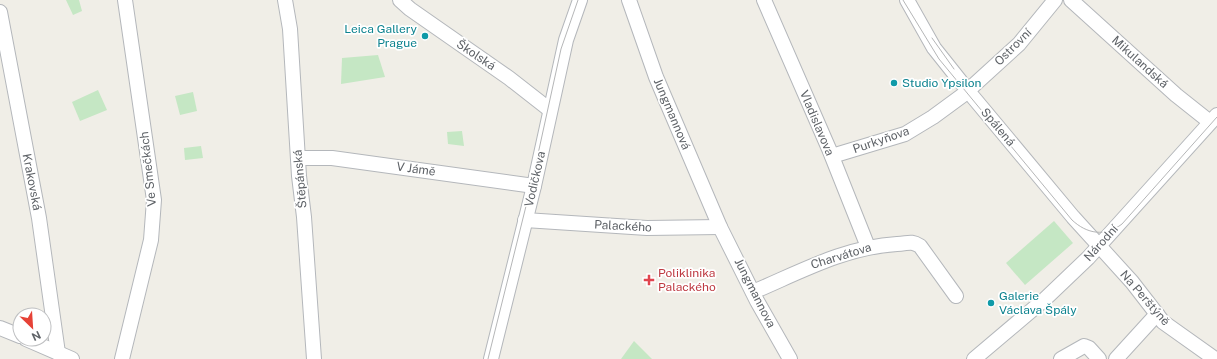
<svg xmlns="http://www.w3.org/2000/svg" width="1217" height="359" font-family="'Public Sans',sans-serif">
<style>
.green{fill:#c5e7c4}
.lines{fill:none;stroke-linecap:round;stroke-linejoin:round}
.minor-casing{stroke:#b4b7bb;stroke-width:16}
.minor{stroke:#fff;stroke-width:14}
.tram{stroke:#b5b6b7;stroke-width:1}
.culture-dot{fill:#0f9aa8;stroke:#fff;stroke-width:1.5}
.health-dot{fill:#e0444e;stroke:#fff;stroke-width:1.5}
.labels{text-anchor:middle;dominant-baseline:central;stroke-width:3.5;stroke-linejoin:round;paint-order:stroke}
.culture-label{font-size:12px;fill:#0d838f;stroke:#fff;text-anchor:start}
.street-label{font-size:12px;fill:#5e6267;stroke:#fff}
.health-label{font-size:12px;fill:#be3a42;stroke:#fff;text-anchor:start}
</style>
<rect width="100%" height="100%" fill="#f0eee7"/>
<g class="green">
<path d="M 66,0 L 79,0 L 82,11 L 73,15 Z"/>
<path d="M 378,55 L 385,77 L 341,84 L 342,58 Z"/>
<path d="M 98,90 L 107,110 L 80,121 L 72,102 Z"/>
<path d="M 193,92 L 197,111 L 180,115 L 175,96 Z"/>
<path d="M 462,131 L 464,146 L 448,144 L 447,132 Z"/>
<path d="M 201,146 L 203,158 L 185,160 L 184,148 Z"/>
<path d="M 1054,221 L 1073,243 L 1025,285 L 1006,263 Z"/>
<path d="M 634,341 L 652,359 L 621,359 Z"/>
</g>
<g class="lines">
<defs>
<g id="minor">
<path d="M 285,0 L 290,29 L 299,176 L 304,217 L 314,359"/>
<path d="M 400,0 L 410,9 L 509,78 L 550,110"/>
<path d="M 629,0 L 656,77 L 720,227 L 757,301 L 790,359"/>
<path d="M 764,0 L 829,149 L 868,247"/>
<path d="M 907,0 L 934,48 L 973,97 L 1073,217 L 1132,282 L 1163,322 L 1215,359"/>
<path d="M 1071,0 L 1176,95 L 1210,122"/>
<path d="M 0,12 L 39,218 L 58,353"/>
<path d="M 832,156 L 905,134 L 933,117 L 963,95 L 1019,44 L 1055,0"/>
<path d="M 298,158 L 332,158 L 534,186"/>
<path d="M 525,220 L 647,228 L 720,227"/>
<path d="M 753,292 C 800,272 845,247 897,244 C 908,244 910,240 920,246 L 956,296"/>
<path d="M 0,328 L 20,336"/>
<path d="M 26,339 L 72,359"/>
<path d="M 122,359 L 151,240 L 154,200 L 125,0"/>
<path d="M 491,359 L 534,186 L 566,40 L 580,0"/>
<path d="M 974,359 L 1045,299 L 1088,258 L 1217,115"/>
<path d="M 1061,359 L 1084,346 L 1089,348 L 1099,359"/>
<path d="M 1116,359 L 1157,314"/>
</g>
</defs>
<use href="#minor" class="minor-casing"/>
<use href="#minor" class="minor"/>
<g class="tram">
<path d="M 903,0 L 939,59 L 1072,220 C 1087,234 1105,237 1122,224 L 1217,117"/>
<path d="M 932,38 L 954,69"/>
<path d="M 488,359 L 531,186 L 561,49 L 578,0"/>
</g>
</g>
<g class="culture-dot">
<circle cx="425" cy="36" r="4"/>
<circle cx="894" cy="83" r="4"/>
<circle cx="991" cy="303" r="4"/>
</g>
<path class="health-dot" d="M647 274h4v4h4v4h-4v4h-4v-4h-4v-4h4z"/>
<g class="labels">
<g class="culture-label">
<text x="417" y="29" text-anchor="end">Leica Gallery<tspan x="417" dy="14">Prague</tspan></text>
<text x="902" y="83">Studio Ypsilon</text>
<text x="999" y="296">Galerie<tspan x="999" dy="14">Václava Špály</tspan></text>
</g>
<g class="street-label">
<text transform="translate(1013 47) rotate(-45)">Ostrovní</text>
<text transform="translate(476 55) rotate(34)">Školská</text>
<text transform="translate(1140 62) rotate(42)">Mikulandská</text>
<text transform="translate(672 114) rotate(67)">Jungmannová</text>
<text transform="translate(817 123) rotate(67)">Vladislavova</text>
<text transform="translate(998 127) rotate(50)">Spálená</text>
<text transform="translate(881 140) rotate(-19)">Purkyňova</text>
<text transform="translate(148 169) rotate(-96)">Ve Smečkách</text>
<text transform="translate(416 169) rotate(8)">V Jámě</text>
<text transform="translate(300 179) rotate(-95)">Štěpánská</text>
<text transform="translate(535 179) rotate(-77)">Vodičkova</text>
<text transform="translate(32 182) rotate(79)">Krakovská</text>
<text transform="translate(623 226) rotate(3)">Palackého</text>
<text transform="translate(1101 243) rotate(-48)">Národní</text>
<text transform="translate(841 256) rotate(-17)">Charvátova</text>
<text transform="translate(755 293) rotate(63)">Jungmannova</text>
<text transform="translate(1145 298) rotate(49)">Na Perštýně</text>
</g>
<g class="health-label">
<text x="658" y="273">Poliklinika<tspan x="658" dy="14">Palackého</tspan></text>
</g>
</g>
<g transform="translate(32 327) rotate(155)"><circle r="19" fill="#ffffff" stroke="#bfc0c2"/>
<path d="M0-3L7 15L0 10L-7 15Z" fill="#e64237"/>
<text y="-6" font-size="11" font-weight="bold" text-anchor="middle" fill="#5e6267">N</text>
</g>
</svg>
